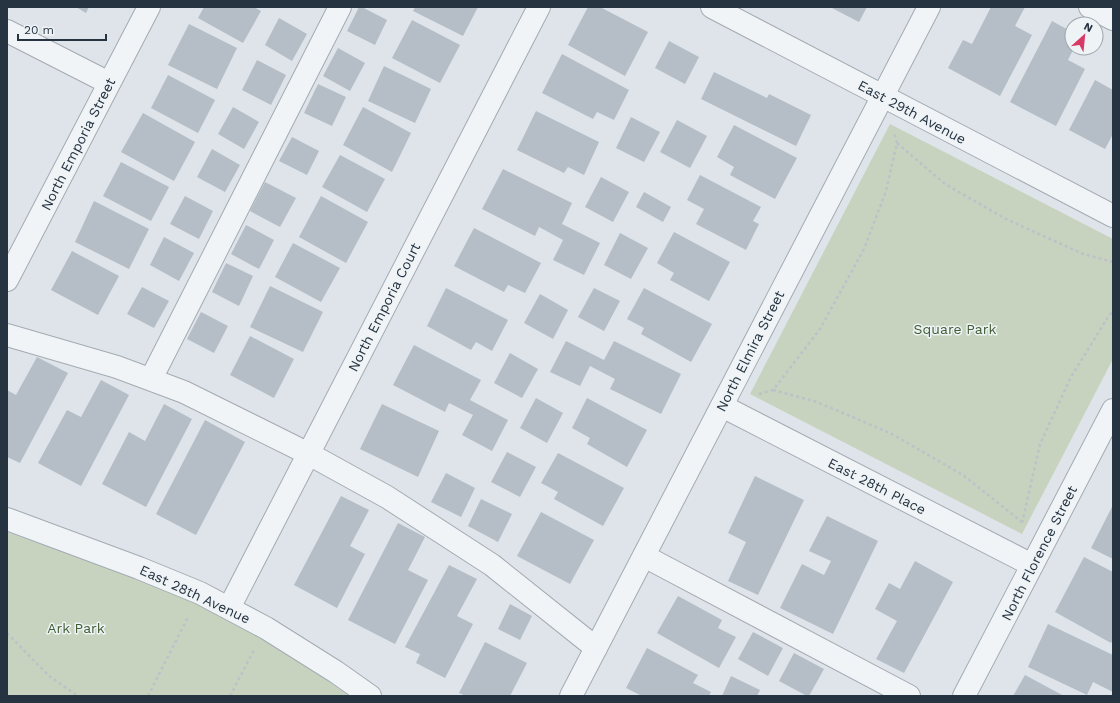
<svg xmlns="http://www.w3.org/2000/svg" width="1120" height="703" font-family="'Work Sans',sans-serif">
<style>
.green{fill:#c7d3bf}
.building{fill:#b5bec6}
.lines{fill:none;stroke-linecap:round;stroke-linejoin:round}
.minor-casing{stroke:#a3abb3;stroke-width:24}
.path{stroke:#bcc2c8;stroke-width:2.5;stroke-dasharray:3 3;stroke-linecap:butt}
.minor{stroke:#f1f4f7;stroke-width:22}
.labels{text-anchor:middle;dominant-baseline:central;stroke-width:3;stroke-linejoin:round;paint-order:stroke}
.street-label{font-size:14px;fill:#263341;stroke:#eef3f6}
.park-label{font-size:14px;fill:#405e33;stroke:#eef3f6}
</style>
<rect width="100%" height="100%" fill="#dee4e9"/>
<g class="green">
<path d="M 890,124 L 1113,239 L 1113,359 L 1022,534 L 750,394 Z"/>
<path d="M 7,532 L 181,593 L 269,639 L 349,696 L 7,696 Z"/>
</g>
<g class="building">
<path d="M 76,7 L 89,7 L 86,13 Z"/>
<path d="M 204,7 L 254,7 L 261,11 L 243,43 L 198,18 Z"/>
<path d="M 359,7 L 362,7 L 387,20 L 375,45 L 347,31 Z"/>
<path d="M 415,7 L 478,7 L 463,36 L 413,11 Z"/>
<path d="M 588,7 L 600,7 L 648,32 L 625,76 L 568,45 Z"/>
<path d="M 830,7 L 867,7 L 859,22 Z"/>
<path d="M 991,7 L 1025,7 L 1015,26 L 1032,35 L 1000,96 L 948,68 L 963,40 L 972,44 Z"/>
<path d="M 279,18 L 307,34 L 292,61 L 265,45 Z"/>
<path d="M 412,20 L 460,45 L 440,83 L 392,58 Z"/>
<path d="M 1052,21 L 1072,32 L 1072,48 L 1074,48 L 1068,60 L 1085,69 L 1056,126 L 1010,102 Z"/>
<path d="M 189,24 L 237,48 L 217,89 L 168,65 Z"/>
<path d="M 669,41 L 699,57 L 685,84 L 655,68 Z"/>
<path d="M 338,48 L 365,63 L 350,91 L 323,76 Z"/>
<path d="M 562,54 L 629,90 L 614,120 L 597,112 L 593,119 L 542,93 Z"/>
<path d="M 257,60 L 286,75 L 271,105 L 242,90 Z"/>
<path d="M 384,66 L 431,89 L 415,123 L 368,101 Z"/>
<path d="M 714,72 L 767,98 L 769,94 L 811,115 L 796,146 L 701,99 Z"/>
<path d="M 168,75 L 215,100 L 198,133 L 151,108 Z"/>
<path d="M 1095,80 L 1113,90 L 1113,134 L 1105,149 L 1069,130 Z"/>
<path d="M 318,84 L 346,97 L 332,126 L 304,113 Z"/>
<path d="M 233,107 L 259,122 L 244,149 L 218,134 Z"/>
<path d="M 363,107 L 411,133 L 392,172 L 343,145 Z"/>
<path d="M 536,111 L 599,142 L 584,175 L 568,167 L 564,173 L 517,150 Z"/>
<path d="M 143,113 L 195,142 L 174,181 L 121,152 Z"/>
<path d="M 631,117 L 660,132 L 644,162 L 616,148 Z"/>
<path d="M 677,120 L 707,136 L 690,168 L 660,152 Z"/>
<path d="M 734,125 L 797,158 L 775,199 L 730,175 L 734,167 L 717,157 Z"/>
<path d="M 292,137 L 319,151 L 307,175 L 279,161 Z"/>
<path d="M 212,149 L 240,165 L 225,192 L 197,177 Z"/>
<path d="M 340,155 L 385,179 L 367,212 L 322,187 Z"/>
<path d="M 121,162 L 169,187 L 151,221 L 103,196 Z"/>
<path d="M 503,169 L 572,203 L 562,224 L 600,243 L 584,275 L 553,260 L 563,240 L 539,227 L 535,236 L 482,209 Z"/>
<path d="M 700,175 L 761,207 L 753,221 L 759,224 L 746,250 L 696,224 L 704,209 L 687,200 Z"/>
<path d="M 601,177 L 629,192 L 613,222 L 585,207 Z"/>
<path d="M 265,182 L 296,198 L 280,227 L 250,211 Z"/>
<path d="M 644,192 L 671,207 L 663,222 L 636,207 Z"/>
<path d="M 185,196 L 213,211 L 199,239 L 170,224 Z"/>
<path d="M 321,196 L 368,222 L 346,263 L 299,237 Z"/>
<path d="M 94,201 L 149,229 L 129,269 L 75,242 Z"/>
<path d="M 246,225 L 274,240 L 259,269 L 231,254 Z"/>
<path d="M 474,228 L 541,263 L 525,293 L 508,285 L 504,292 L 454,266 Z"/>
<path d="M 674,232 L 730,262 L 709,301 L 670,280 L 674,273 L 657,263 Z"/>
<path d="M 620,233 L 648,248 L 631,279 L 604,265 Z"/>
<path d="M 164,237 L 194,253 L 179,281 L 150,265 Z"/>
<path d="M 293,243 L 340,268 L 321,302 L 275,277 Z"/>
<path d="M 72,251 L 119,276 L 98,315 L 51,290 Z"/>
<path d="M 226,263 L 253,276 L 239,306 L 212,292 Z"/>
<path d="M 270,286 L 323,312 L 303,352 L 250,327 Z"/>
<path d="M 142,287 L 169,301 L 154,328 L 127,314 Z"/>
<path d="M 446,288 L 508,320 L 492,351 L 476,342 L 471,350 L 427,326 Z"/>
<path d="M 594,288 L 620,301 L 604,331 L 578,317 Z"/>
<path d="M 644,288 L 712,324 L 691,362 L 641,334 L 644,328 L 627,319 Z"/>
<path d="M 540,294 L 568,310 L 553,339 L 524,323 Z"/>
<path d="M 201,312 L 228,326 L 214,353 L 187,339 Z"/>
<path d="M 250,336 L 294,359 L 274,398 L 230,375 Z"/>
<path d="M 566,341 L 604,360 L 614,341 L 681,374 L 661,414 L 610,389 L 615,379 L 590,366 L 580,386 L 550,372 Z"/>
<path d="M 414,345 L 481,380 L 470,400 L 508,420 L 492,451 L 462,435 L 473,415 L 449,403 L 445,412 L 393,385 Z"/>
<path d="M 510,353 L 538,369 L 522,398 L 494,383 Z"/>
<path d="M 37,357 L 68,373 L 20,463 L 7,457 L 7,390 L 16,395 Z"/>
<path d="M 101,380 L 129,395 L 81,486 L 38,463 L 67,410 L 81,417 Z"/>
<path d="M 536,398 L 563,413 L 547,443 L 520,428 Z"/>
<path d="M 587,398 L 647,430 L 627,467 L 587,444 L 590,438 L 572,428 Z"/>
<path d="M 164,404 L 192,419 L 146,507 L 102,484 L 129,432 L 145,441 Z"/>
<path d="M 382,404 L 439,431 L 418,477 L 360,449 Z"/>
<path d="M 205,420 L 245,442 L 196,535 L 156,514 Z"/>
<path d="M 507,452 L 536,467 L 520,497 L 491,482 Z"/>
<path d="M 558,453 L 624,488 L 603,526 L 554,499 L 558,492 L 541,483 Z"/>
<path d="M 446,473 L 475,488 L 461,517 L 431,502 Z"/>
<path d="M 755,476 L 804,500 L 758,595 L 728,581 L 746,542 L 728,533 Z"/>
<path d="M 341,496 L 369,510 L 350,546 L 365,554 L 337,608 L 294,585 Z"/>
<path d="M 481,499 L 512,514 L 498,542 L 468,526 Z"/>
<path d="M 1113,505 L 1113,559 L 1091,548 Z"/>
<path d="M 541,512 L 594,540 L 570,584 L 517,556 Z"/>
<path d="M 827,516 L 878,541 L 833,634 L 780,608 L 802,564 L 824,575 L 831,561 L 809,551 Z"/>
<path d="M 398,523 L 425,537 L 408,570 L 428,580 L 395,644 L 348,620 Z"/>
<path d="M 1084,557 L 1113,572 L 1113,639 L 1111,643 L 1055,612 Z"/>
<path d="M 915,561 L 953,582 L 904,673 L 876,659 L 897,621 L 875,609 L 889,583 L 900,589 Z"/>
<path d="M 449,565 L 477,579 L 457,616 L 473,624 L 445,678 L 416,663 L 420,654 L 405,647 Z"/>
<path d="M 678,596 L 722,620 L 718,628 L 736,637 L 719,668 L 657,633 Z"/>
<path d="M 510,604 L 532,616 L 520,640 L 498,629 Z"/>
<path d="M 1048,624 L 1113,655 L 1113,692 L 1093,682 L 1087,695 L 1028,667 Z"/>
<path d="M 753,632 L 783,648 L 768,676 L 738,659 Z"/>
<path d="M 485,642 L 527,663 L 510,696 L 466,696 L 459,693 Z"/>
<path d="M 647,648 L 698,675 L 693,683 L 711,692 L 709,696 L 642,696 L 626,688 Z"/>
<path d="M 794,653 L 824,669 L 809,696 L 807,696 L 779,681 Z"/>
<path d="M 1025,675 L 1064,696 L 1013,696 Z"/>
<path d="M 731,676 L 760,690 L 757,696 L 722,696 Z"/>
</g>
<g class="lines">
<defs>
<g id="minor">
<path d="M 712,7 L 1113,216"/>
<path d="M 1090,7 L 1113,19"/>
<path d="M 7,31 L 109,83"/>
<path d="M 7,280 L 149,7"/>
<path d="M 7,335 L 117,367 L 184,392 L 309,454 L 387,497 L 492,565 L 596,648"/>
<path d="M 151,379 L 340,7"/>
<path d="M 722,406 L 1032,565"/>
<path d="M 7,519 L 139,568 L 200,593 L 266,628 L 336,672 L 370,696"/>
<path d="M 644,556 L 909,696"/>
<path d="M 229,608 L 539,7"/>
<path d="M 571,696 L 929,7"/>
<path d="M 964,696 L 1113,410"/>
</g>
</defs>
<use href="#minor" class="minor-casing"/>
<g class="path">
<path d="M 897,143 L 945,184 L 1006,219 L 1083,254 L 1113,262"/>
<path d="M 773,390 L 817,402 L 890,433 L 963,475 L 1022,522"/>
<path d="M 759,394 L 773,390 L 820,329 L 864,249 L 886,191 L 897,143 L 894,133"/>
<path d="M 1022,523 L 1040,444 L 1071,377 L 1108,317 L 1113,311"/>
<path d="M 7,633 L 49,676 L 78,696"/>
<path d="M 148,696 L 188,617"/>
<path d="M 230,696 L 254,650"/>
</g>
<use href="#minor" class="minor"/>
</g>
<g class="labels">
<g class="street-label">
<text transform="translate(912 112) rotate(28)">East 29th Avenue</text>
<text transform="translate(78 144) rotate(-63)">North Emporia Street</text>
<text transform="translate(384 307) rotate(-63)">North Emporia Court</text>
<text transform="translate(750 351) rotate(-63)">North Elmira Street</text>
<text transform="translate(877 486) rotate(27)">East 28th Place</text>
<text transform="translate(1039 553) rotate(-63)">North Florence Street</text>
<text transform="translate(195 594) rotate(25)">East 28th Avenue</text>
</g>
<g class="park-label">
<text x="955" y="329">Square Park</text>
<text x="76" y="628">Ark Park</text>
</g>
</g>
<rect width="1120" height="703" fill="none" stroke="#263341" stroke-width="16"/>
<g transform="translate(1084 36) rotate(27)"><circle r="19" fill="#eef3f6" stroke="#9ea6ae"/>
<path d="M0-3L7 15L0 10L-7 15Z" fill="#d73a65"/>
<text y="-6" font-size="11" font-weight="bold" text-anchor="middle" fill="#263341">N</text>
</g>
<path d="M18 34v6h88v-6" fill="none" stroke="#263341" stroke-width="2"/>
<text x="24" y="34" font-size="12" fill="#263341" stroke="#eef3f6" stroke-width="3" paint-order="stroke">20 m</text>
</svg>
